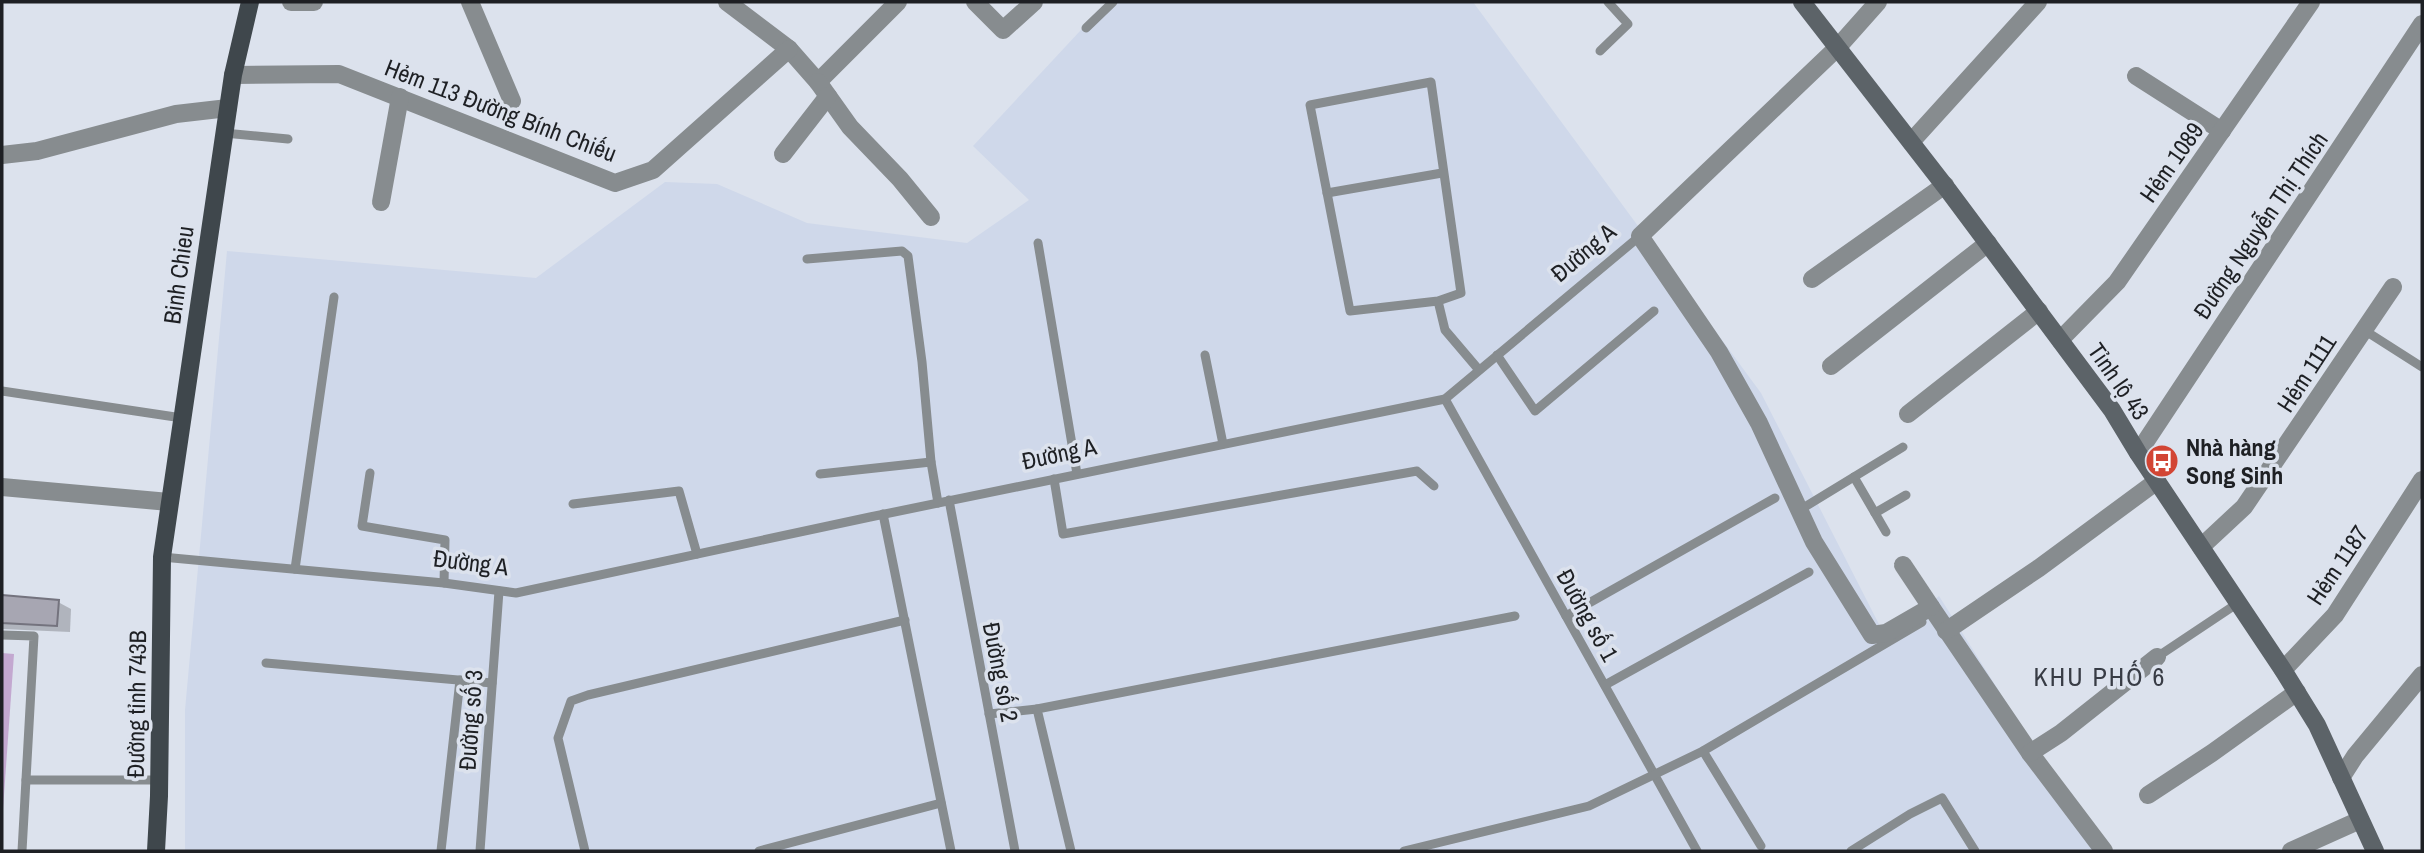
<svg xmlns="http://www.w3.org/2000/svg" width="2424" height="853" font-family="'Archivo Narrow',sans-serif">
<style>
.built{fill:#cfd8ea}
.green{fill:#c3a8d0}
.shadow{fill:#0003}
.building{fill:#a7a6b2;stroke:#74737e;stroke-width:2}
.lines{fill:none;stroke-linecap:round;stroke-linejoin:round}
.service{stroke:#878c8f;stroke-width:9}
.minor{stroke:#878c8f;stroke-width:18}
.secondary{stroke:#5c6368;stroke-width:18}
.primary{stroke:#3f474c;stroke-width:18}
.labels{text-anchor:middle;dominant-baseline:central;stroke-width:7;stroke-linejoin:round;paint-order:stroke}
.street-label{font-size:24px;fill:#1e2024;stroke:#dce2ed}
.poi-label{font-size:24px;font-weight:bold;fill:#1e2024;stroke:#dce2ed;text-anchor:start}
.neighbourhood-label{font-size:26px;letter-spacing:2px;fill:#383c45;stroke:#dce2ed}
</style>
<rect width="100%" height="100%" fill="#dce2ed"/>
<path class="built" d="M 1107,2 L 1473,2 L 1761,393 L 1887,640 L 1939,596 L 2100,851 L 185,851 L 185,710 L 227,251 L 536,278 L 665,182 L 717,184 L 807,223 L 967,243 L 1029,200 L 973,146 Z"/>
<path class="green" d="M 2,653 L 14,654 L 2,823 Z"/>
<path class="shadow" d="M 2,598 L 58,602 L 71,609 L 70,632 L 2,629 Z"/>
<path class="building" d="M 2,595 L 59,600 L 57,626 L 2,623 Z"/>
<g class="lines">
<g class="service">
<path d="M 1086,28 L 1113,2"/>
<path d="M 1600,51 L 1628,24 L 1608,2"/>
<path d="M 224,133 L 288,139"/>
<path d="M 1327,193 L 1442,173"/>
<path d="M 1038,243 L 1077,474"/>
<path d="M 807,259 L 902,251 L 908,256 L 922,362 L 931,462"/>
<path d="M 1438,301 L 1461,293 L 1431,82 L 1310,105 L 1350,311 L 1438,301 L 1445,330 L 1479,370"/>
<path d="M 2364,330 L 2422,367"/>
<path d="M 1205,355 L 1223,444"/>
<path d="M 1497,355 L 1535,411 L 1654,311"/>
<path d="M 2,391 L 182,418"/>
<path d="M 1445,399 L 1697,851"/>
<path d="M 370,473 L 362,526 L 445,540 L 444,583"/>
<path d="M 820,474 L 931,462 L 938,503"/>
<path d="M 1854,477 L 1886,532"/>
<path d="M 1054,479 L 1063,534 L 1417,471 L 1434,486"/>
<path d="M 949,500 L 1015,851"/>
<path d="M 573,504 L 679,491 L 697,554"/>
<path d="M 1798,511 L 1903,447"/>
<path d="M 1875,513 L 1906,495"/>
<path d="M 883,514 L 951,851"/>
<path d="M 162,557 L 444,583 L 516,593 L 870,517 L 1445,399 L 1640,236"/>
<path d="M 295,569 L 334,297"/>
<path d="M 1566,616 L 1775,498"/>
<path d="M 2,635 L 34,636 L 22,851"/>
<path d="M 2157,657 L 2238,603"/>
<path d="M 266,663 L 492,683"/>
<path d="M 1605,685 L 1809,572"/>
<path d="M 989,714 L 1037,709"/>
<path d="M 1703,751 L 1761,846"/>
<path d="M 26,780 L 159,780"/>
<path d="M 441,851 L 460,680"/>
<path d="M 480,851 L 499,591"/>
<path d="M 585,851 L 558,738 L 571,701 L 588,695 L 905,620"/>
<path d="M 759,851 L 941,803"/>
<path d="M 1071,851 L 1037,709 L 1515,616"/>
<path d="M 1404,851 L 1589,806 L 1703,751 L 1922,622"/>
<path d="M 1851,851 L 1910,814 L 1942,798 L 1975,851"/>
</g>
<g class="minor">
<path d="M 291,2 L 314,2"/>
<path d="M 470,2 L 512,101"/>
<path d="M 727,2 L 789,49 L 818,82 L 898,2"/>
<path d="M 975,2 L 1003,30 L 1034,2"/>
<path d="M 1878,2 L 1838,47 L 1640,236 L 1719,352 L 1759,423 L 1814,542 L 1872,635 L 1886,633 L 1931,607 L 2030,753 L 2104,851"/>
<path d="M 233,75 L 339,74 L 615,183 L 653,170 L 789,49"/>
<path d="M 2136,76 L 2222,131"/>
<path d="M 818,82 L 850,127 L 900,179 L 931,217"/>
<path d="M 1911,142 L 2038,2"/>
<path d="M 783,154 L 828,96"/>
<path d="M 2,155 L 37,151 L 176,114 L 228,108"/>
<path d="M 381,202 L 400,97"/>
<path d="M 1812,279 L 1945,185"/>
<path d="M 2060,340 L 2117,282 L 2311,2"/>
<path d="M 1831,366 L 1988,243"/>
<path d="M 1908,414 L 2039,311"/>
<path d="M 2138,453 L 2422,24"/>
<path d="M 2,487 L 169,502"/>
<path d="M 2201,547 L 2244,507 L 2393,287"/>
<path d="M 1903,565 L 1931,607"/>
<path d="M 1946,631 L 2039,568 L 2157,481"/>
<path d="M 2283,670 L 2335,615 L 2422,480"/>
<path d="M 2030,753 L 2061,733 L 2157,657"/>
<path d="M 2341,778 L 2355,756 L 2422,675"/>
<path d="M 2148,795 L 2212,753 L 2297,692"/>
<path d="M 2291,851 L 2360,820"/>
</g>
<path class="secondary" d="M 1802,2 L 1948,190 L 2112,410 L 2138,453 L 2283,670 L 2317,725 L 2375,851"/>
<path class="primary" d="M 156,851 L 159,796 L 162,557 L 233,75 L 250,2"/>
</g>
<defs>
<symbol id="bus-disc" viewBox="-11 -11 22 22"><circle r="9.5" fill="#d24534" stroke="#dce2ed"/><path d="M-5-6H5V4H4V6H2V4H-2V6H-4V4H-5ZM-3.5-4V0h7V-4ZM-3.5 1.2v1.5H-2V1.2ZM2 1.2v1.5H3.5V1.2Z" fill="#fff"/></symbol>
</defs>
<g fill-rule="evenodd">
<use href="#bus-disc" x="2143" y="442" width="38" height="38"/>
</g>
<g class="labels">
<g class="street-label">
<text transform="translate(501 110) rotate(21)">Hẻm 113 Đường Bính Chiếu</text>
<text transform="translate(2171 162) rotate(-55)">Hẻm 1089</text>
<text transform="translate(2260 225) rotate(-56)">Đường Nguyễn Thị Thích</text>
<text transform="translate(1583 252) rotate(-40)">Đường A</text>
<text transform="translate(178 275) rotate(-82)">Binh Chieu</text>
<text transform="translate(2306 373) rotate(-57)">Hẻm 1111</text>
<text transform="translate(2119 381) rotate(55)">Tỉnh lộ 43</text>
<text transform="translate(1059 453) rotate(-12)">Đường A</text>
<text transform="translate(471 562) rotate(7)">Đường A</text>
<text transform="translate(2337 565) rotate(-56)">Hẻm 1187</text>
<text transform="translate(1588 615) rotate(61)">Đường số 1</text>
<text transform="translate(1001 672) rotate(79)">Đường số 2</text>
<text transform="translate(136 704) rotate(-89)">Đường tỉnh 743B</text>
<text transform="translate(470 720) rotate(-86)">Đường số 3</text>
</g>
<g class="poi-label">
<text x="2186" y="447">Nhà hàng<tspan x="2186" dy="28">Song Sinh</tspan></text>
</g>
<g class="neighbourhood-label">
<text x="2100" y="676">KHU PHỐ 6</text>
</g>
</g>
<rect width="2424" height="853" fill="none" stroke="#1e2024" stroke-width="7"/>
</svg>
